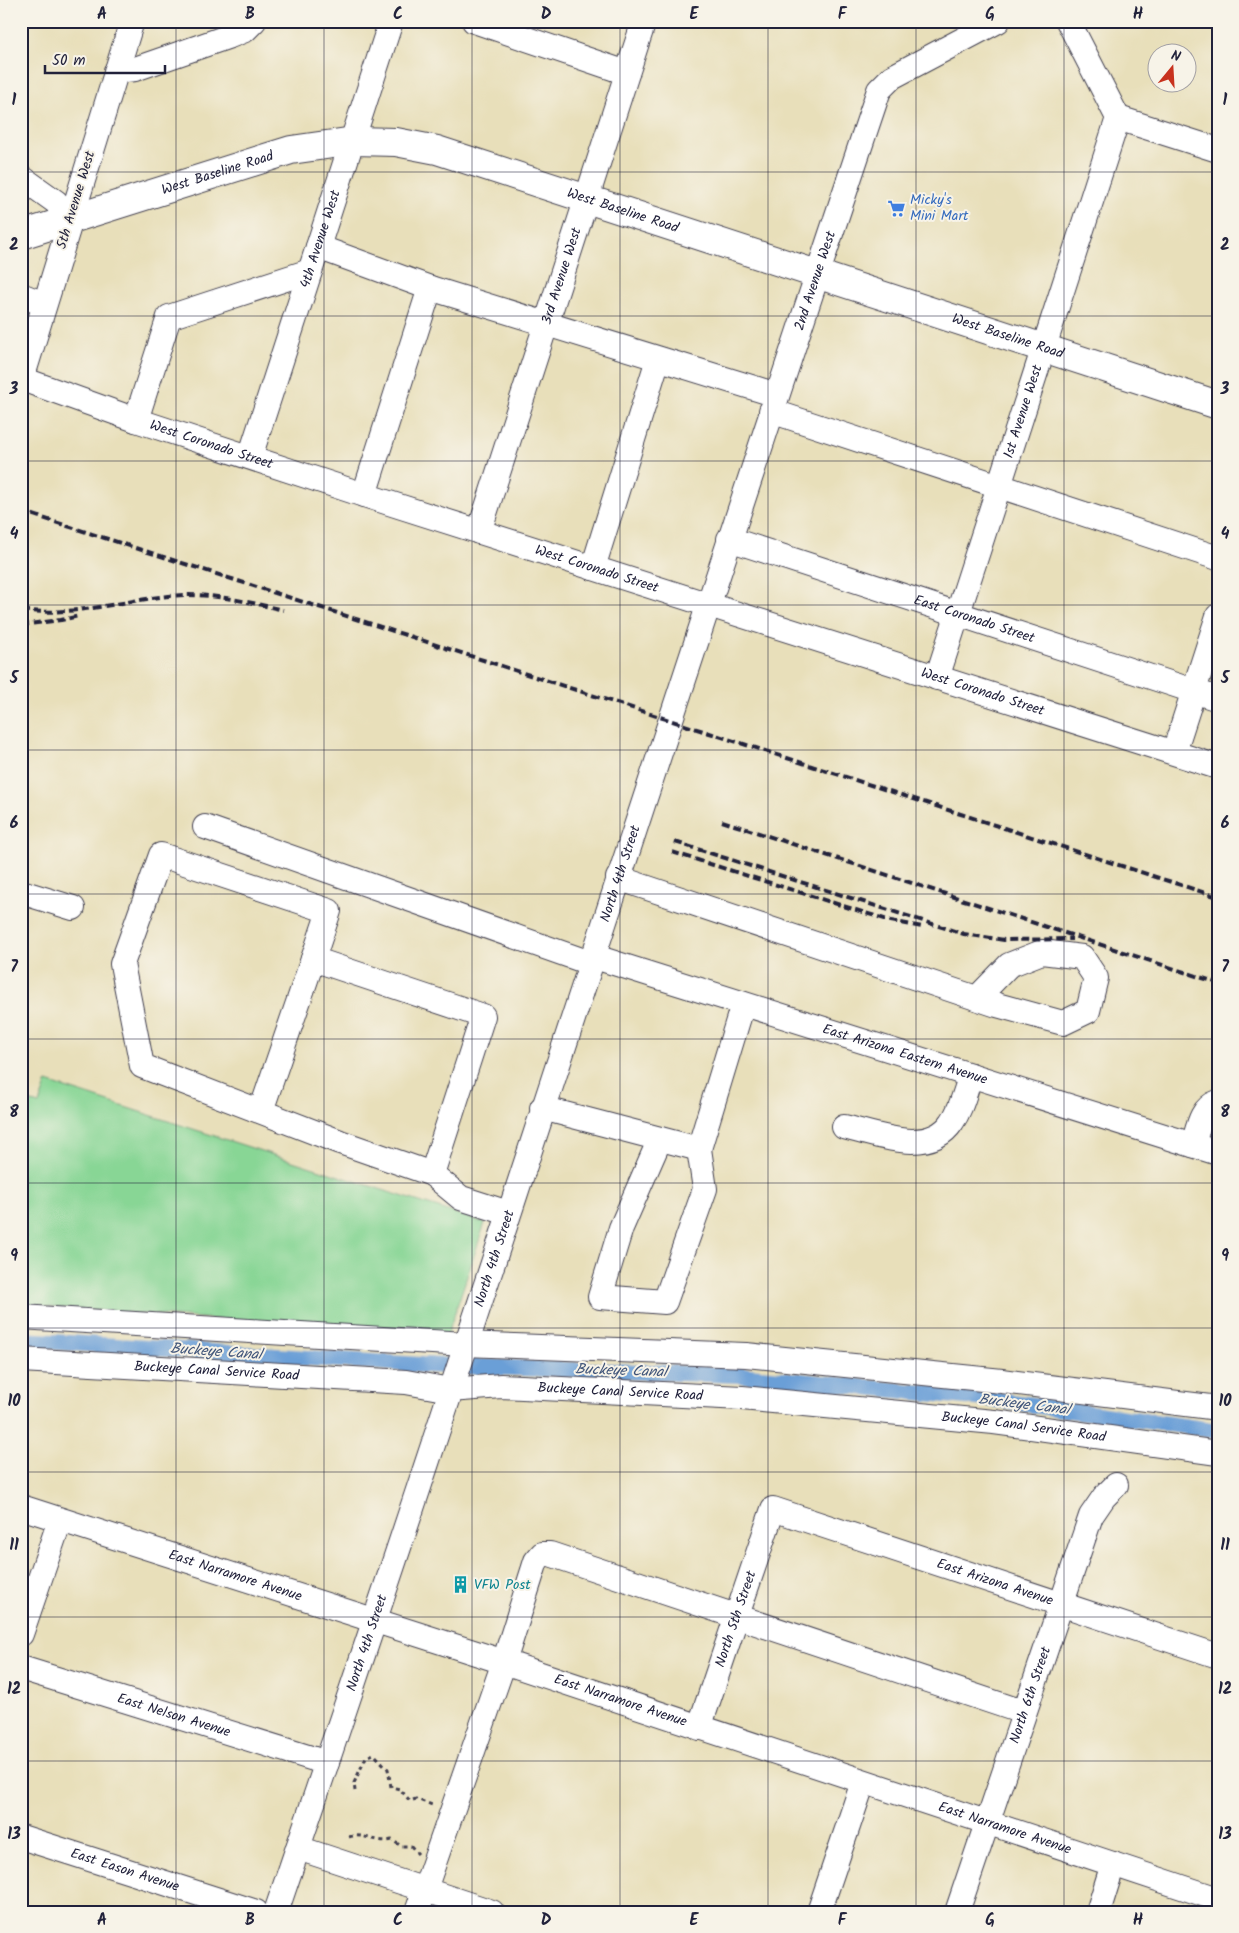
<svg xmlns="http://www.w3.org/2000/svg" width="1239" height="1933" font-family="Kalam,sans-serif">
<style>
.green{fill:#88d695;stroke:#557c68}
.lines{fill:none;stroke-linecap:round;stroke-linejoin:round}
.canal{stroke:#6a9fd7;stroke-width:16}
.minor-casing{stroke:#403e4e;stroke-width:26}
.major-casing{stroke:#403e4e;stroke-width:30}
.path{stroke:#403e4e;stroke-width:3;stroke-dasharray:4 4;stroke-linecap:butt}
.minor{stroke:#fff;stroke-width:24}
.major{stroke:#fff;stroke-width:28}
.rail{stroke:#22223b;stroke-width:4;stroke-dasharray:8 4;stroke-linecap:butt}
.grid{fill:none;stroke:#22223b;stroke-width:1;stroke-opacity:0.55}
.labels{text-anchor:middle;dominant-baseline:central;stroke-width:4;stroke-linejoin:round;paint-order:stroke}
.street-label{font-size:14px;fill:#22223b;stroke:#f7f3e8}
.shop-label{font-size:14px;fill:#366cbe;stroke:#f7f3e8;text-anchor:start}
.culture-label{font-size:14px;fill:#0d838f;stroke:#f7f3e8;text-anchor:start}
.water-label{font-size:15px;font-style:italic;fill:#3f5479;stroke:#f7f3e8}
.neatline{fill:none;stroke:#22223b;stroke-width:2}
.grid-label{font-size:16px;text-anchor:middle;font-weight:bold;fill:#22223b}
</style>
<rect width="100%" height="100%" fill="#f7f3e8"/>
<filter id="ink" filterUnits="userSpaceOnUse"><feTurbulence type="fractalNoise" baseFrequency=".02" numOctaves="2"/><feDisplacementMap in="SourceGraphic" scale="10" xChannelSelector="R" yChannelSelector="G"/><feConvolveMatrix kernelMatrix="1 2 1 2 8 2 1 2 1" color-interpolation-filters="sRGB"/></filter>
<filter id="wash" filterUnits="userSpaceOnUse"><feTurbulence type="fractalNoise" baseFrequency=".0096" numOctaves="4" result="noise"/><feDisplacementMap in="SourceGraphic" scale="20" xChannelSelector="R" yChannelSelector="G"/><feGaussianBlur stdDeviation="1.12" result="paint"/><feColorMatrix in="noise" values="0 0 0 0 0 0 0 0 0 0 0 0 0 0 0 0 0 1.4 0 .05"/><feComposite in="paint" operator="in"/></filter>
<g filter="url(#wash)">
<rect width="100%" height="100%" fill="#e8dfba"/>
<path class="green" d="M 47,1082 L 485,1223 L 447,1336 L 21,1305 L 21,1099 L 39,1104 Z"/>
<g class="lines">
<path class="canal" d="M 21,1340 L 422,1365 L 740,1375 L 997,1400 L 1218,1431"/>
</g>
</g>
<g filter="url(#ink)">
<g class="lines">
<defs>
<g id="minor">
<path id="s1" d="M 132,21 L 22,379 L 136,420 L 364,495 L 1218,767"/>
<path d="M 474,21 L 627,73"/>
<path d="M 1068,21 L 1118,118"/>
<path d="M 116,71 L 135,69 L 230,36 L 245,30 L 254,21"/>
<path d="M 1118,118 L 1218,150"/>
<path d="M 21,177 L 56,202 L 69,220"/>
<path d="M 318,247 L 430,288 L 777,395"/>
<path d="M 21,295 L 44,304"/>
<path d="M 771,411 L 1218,558"/>
<path d="M 136,420 L 169,317 L 310,271"/>
<path id="s2" d="M 250,457 L 391,21"/>
<path d="M 364,495 L 430,288"/>
<path id="s3" d="M 479,532 L 644,21"/>
<path id="s4" d="M 729,539 L 1218,699"/>
<path d="M 593,568 L 658,359"/>
<path id="s5" d="M 937,678 L 1118,118"/>
<path d="M 1174,752 L 1218,616"/>
<path d="M 205,827 L 590,963"/>
<path d="M 161,855 L 329,911 L 313,959 L 483,1016 L 432,1174 L 340,1142 L 142,1066 L 122,964 Z"/>
<path d="M 618,878 L 997,1005 L 1063,1023 L 1088,1011 L 1096,978 L 1082,957 L 1042,952 L 1009,965 L 977,998"/>
<path d="M 21,892 L 73,908"/>
<path id="s6" d="M 592,956 L 1218,1153"/>
<path d="M 542,1108 L 699,1149 L 743,1004"/>
<path d="M 261,1111 L 313,959"/>
<path d="M 844,1127 C 876,1134 929,1157 952,1122 C 962,1108 965,1091 971,1075"/>
<path d="M 660,1139 L 621,1228 L 600,1297 L 665,1302 L 705,1189 L 699,1149"/>
<path d="M 1193,1145 C 1198,1129 1200,1108 1218,1102"/>
<path d="M 432,1174 L 461,1198 L 508,1213"/>
<path d="M 21,1317 L 465,1344 L 746,1355 L 1002,1381 L 1218,1408"/>
<path id="s7" d="M 21,1360 L 406,1382 L 450,1390 L 501,1386 L 742,1398 L 994,1422 L 1218,1453"/>
<path id="s8" d="M 21,1507 L 504,1662 L 1218,1899"/>
<path d="M 21,1634 L 60,1520"/>
<path id="s9" d="M 21,1668 L 327,1763"/>
<path id="s10" d="M 699,1728 L 773,1509 L 1218,1656"/>
<path id="s11" d="M 21,1837 L 256,1912"/>
<path d="M 298,1848 L 492,1912"/>
<path id="s12" d="M 276,1912 C 483,1307 675,697 879,90 L 892,77 L 998,21"/>
<path d="M 417,1912 L 504,1662 L 536,1561 L 542,1554 L 550,1554 L 1023,1712"/>
<path d="M 819,1912 L 863,1782"/>
<path id="s13" d="M 957,1912 L 1091,1516 L 1104,1497 L 1116,1485"/>
<path d="M 1098,1912 L 1113,1864"/>
</g>
<g id="major">
<path id="s14" d="M 21,235 L 291,150 L 354,141 L 396,142 L 437,150 L 1218,405"/>
</g>
</defs>
<use href="#minor" class="minor-casing"/>
<use href="#major" class="major-casing"/>
<g class="path">
<path d="M 355,1791 L 354,1783 L 366,1757 L 374,1754 L 388,1769 L 391,1787 L 400,1789 L 410,1801 L 416,1799 L 435,1806"/>
<path d="M 349,1837 C 363,1832 376,1844 392,1840 L 401,1846 L 411,1846 L 418,1854"/>
</g>
<use href="#minor" class="minor"/>
<use href="#major" class="major"/>
<g class="rail">
<path d="M 21,511 L 1218,897"/>
<path d="M 21,610 C 72,617 119,601 169,596 C 208,592 245,601 283,610"/>
<path d="M 21,625 L 61,620 L 79,616"/>
<path d="M 722,821 L 1218,983"/>
<path d="M 675,842 L 964,934 L 1004,940 L 1072,939"/>
<path d="M 672,852 L 891,921 L 922,927"/>
</g>
</g>
</g>
<path class="grid" d="M 176,21 L 176,1912M 324,21 L 324,1912M 472,21 L 472,1912M 620,21 L 620,1912M 768,21 L 768,1912M 916,21 L 916,1912M 1064,21 L 1064,1912M 21,172 L 1218,172M 21,316 L 1218,316M 21,461 L 1218,461M 21,605 L 1218,605M 21,750 L 1218,750M 21,894 L 1218,894M 21,1039 L 1218,1039M 21,1183 L 1218,1183M 21,1328 L 1218,1328M 21,1472 L 1218,1472M 21,1617 L 1218,1617M 21,1761 L 1218,1761"/>
<defs>
<symbol id="supermarket-bare" viewBox="-9 -9 18 18"><path d="M-6-5.5h2.5l.6 2H6L4.5 2H-2.5L-4.4-4H-6ZM-1.5 3.2a1.3 1.3 0 1 0 .1 0ZM3 3.2a1.3 1.3 0 1 0 .1 0Z" fill="#3f7fe0" stroke="#f7f3e8" stroke-width="2.5" paint-order="stroke"/></symbol>
<symbol id="building-bare" viewBox="-9 -9 18 18"><path d="M-4-6H4V6H1V3H-1V6H-4ZM-2.5-4.3h1.7v1.8h-1.7ZM.8-4.3h1.7v1.8H.8ZM-2.5-1h1.7V.8h-1.7ZM.8-1h1.7V.8H.8Z" fill="#0f9aa8" stroke="#f7f3e8" stroke-width="2.5" paint-order="stroke"/></symbol>
</defs>
<g fill-rule="evenodd">
<use href="#supermarket-bare" x="884" y="196" width="25" height="25"/>
<use href="#building-bare" x="448" y="1572" width="25" height="25"/>
</g>
<g class="labels">
<g class="street-label">
<text stroke="none"><textPath href="#s14" startOffset="206">West Baseline Road</textPath></text>
<text transform="translate(76 200) rotate(-73)">5th Avenue West</text>
<text stroke="none"><textPath href="#s14" startOffset="626">West Baseline Road</textPath></text>
<text stroke="none"><textPath href="#s2" startOffset="229">4th Avenue West</textPath></text>
<text stroke="none"><textPath href="#s3" startOffset="269">3rd Avenue West</textPath></text>
<text stroke="none"><textPath href="#s12" startOffset="1718">2nd Avenue West</textPath></text>
<text stroke="none"><textPath href="#s14" startOffset="1031">West Baseline Road</textPath></text>
<text stroke="none"><textPath href="#s5" startOffset="280">1st Avenue West</textPath></text>
<text stroke="none"><textPath href="#s1" startOffset="575">West Coronado Street</textPath></text>
<text stroke="none"><textPath href="#s1" startOffset="980">West Coronado Street</textPath></text>
<text stroke="none"><textPath href="#s4" startOffset="258">East Coronado Street</textPath></text>
<text stroke="none"><textPath href="#s1" startOffset="1385">West Coronado Street</textPath></text>
<text stroke="none"><textPath href="#s12" startOffset="1094">North 4th Street</textPath></text>
<text stroke="none"><textPath href="#s6" startOffset="328">East Arizona Eastern Avenue</textPath></text>
<text stroke="none"><textPath href="#s12" startOffset="689">North 4th Street</textPath></text>
<text stroke="none"><textPath href="#s7" startOffset="196">Buckeye Canal Service Road</textPath></text>
<text stroke="none"><textPath href="#s7" startOffset="601">Buckeye Canal Service Road</textPath></text>
<text stroke="none"><textPath href="#s7" startOffset="1006">Buckeye Canal Service Road</textPath></text>
<text stroke="none"><textPath href="#s8" startOffset="225">East Narramore Avenue</textPath></text>
<text stroke="none"><textPath href="#s10" startOffset="465">East Arizona Avenue</textPath></text>
<text stroke="none"><textPath href="#s10" startOffset="115">North 5th Street</textPath></text>
<text stroke="none"><textPath href="#s12" startOffset="284">North 4th Street</textPath></text>
<text stroke="none"><textPath href="#s13" startOffset="229">North 6th Street</textPath></text>
<text stroke="none"><textPath href="#s8" startOffset="630">East Narramore Avenue</textPath></text>
<text stroke="none"><textPath href="#s9" startOffset="160">East Nelson Avenue</textPath></text>
<text stroke="none"><textPath href="#s8" startOffset="1035">East Narramore Avenue</textPath></text>
<text stroke="none"><textPath href="#s11" startOffset="109">East Eason Avenue</textPath></text>
</g>
<g class="shop-label">
<text x="910" y="200">Micky's<tspan x="910" dy="16">Mini Mart</tspan></text>
</g>
<g class="culture-label">
<text x="474" y="1585">VFW Post</text>
</g>
<g class="water-label">
<text transform="translate(216 1352) rotate(4)">Buckeye Canal</text>
<text transform="translate(621 1371) rotate(2)">Buckeye Canal</text>
<text transform="translate(1024 1405) rotate(7)">Buckeye Canal</text>
</g>
</g>
<rect width="1239" height="1933" fill="none" stroke="#f7f3e8" stroke-width="55"/>
<g transform="translate(1172 68) rotate(18)"><circle r="24" fill="#f7f3e8" stroke="#a29fa3"/>
<path d="M0-4L9 19L0 12L-9 19Z" fill="#c8321e"/>
<text y="-8" font-size="14" font-weight="bold" text-anchor="middle" fill="#22223b">N</text>
</g>
<path d="M45 65v8h120v-8" fill="none" stroke="#22223b" stroke-width="2.5"/>
<text x="52" y="65" font-size="15" fill="#22223b" stroke="#f7f3e8" stroke-width="4" paint-order="stroke">50 m</text>
<rect x="28" y="28" width="1184" height="1878" class="neatline"/>
<g class="grid-label">
<text x="102" y="19">A</text>
<text x="250" y="19">B</text>
<text x="398" y="19">C</text>
<text x="546" y="19">D</text>
<text x="694" y="19">E</text>
<text x="842" y="19">F</text>
<text x="990" y="19">G</text>
<text x="1138" y="19">H</text>
<text x="14" y="105">1</text>
<text x="1225" y="105">1</text>
<text x="14" y="250">2</text>
<text x="1225" y="250">2</text>
<text x="14" y="394">3</text>
<text x="1225" y="394">3</text>
<text x="14" y="539">4</text>
<text x="1225" y="539">4</text>
<text x="14" y="683">5</text>
<text x="1225" y="683">5</text>
<text x="14" y="828">6</text>
<text x="1225" y="828">6</text>
<text x="14" y="972">7</text>
<text x="1225" y="972">7</text>
<text x="14" y="1117">8</text>
<text x="1225" y="1117">8</text>
<text x="14" y="1261">9</text>
<text x="1225" y="1261">9</text>
<text x="14" y="1406">10</text>
<text x="1225" y="1406">10</text>
<text x="14" y="1550">11</text>
<text x="1225" y="1550">11</text>
<text x="14" y="1694">12</text>
<text x="1225" y="1694">12</text>
<text x="14" y="1839">13</text>
<text x="1225" y="1839">13</text>
<text x="102" y="1925">A</text>
<text x="250" y="1925">B</text>
<text x="398" y="1925">C</text>
<text x="546" y="1925">D</text>
<text x="694" y="1925">E</text>
<text x="842" y="1925">F</text>
<text x="990" y="1925">G</text>
<text x="1138" y="1925">H</text>
</g>
</svg>
